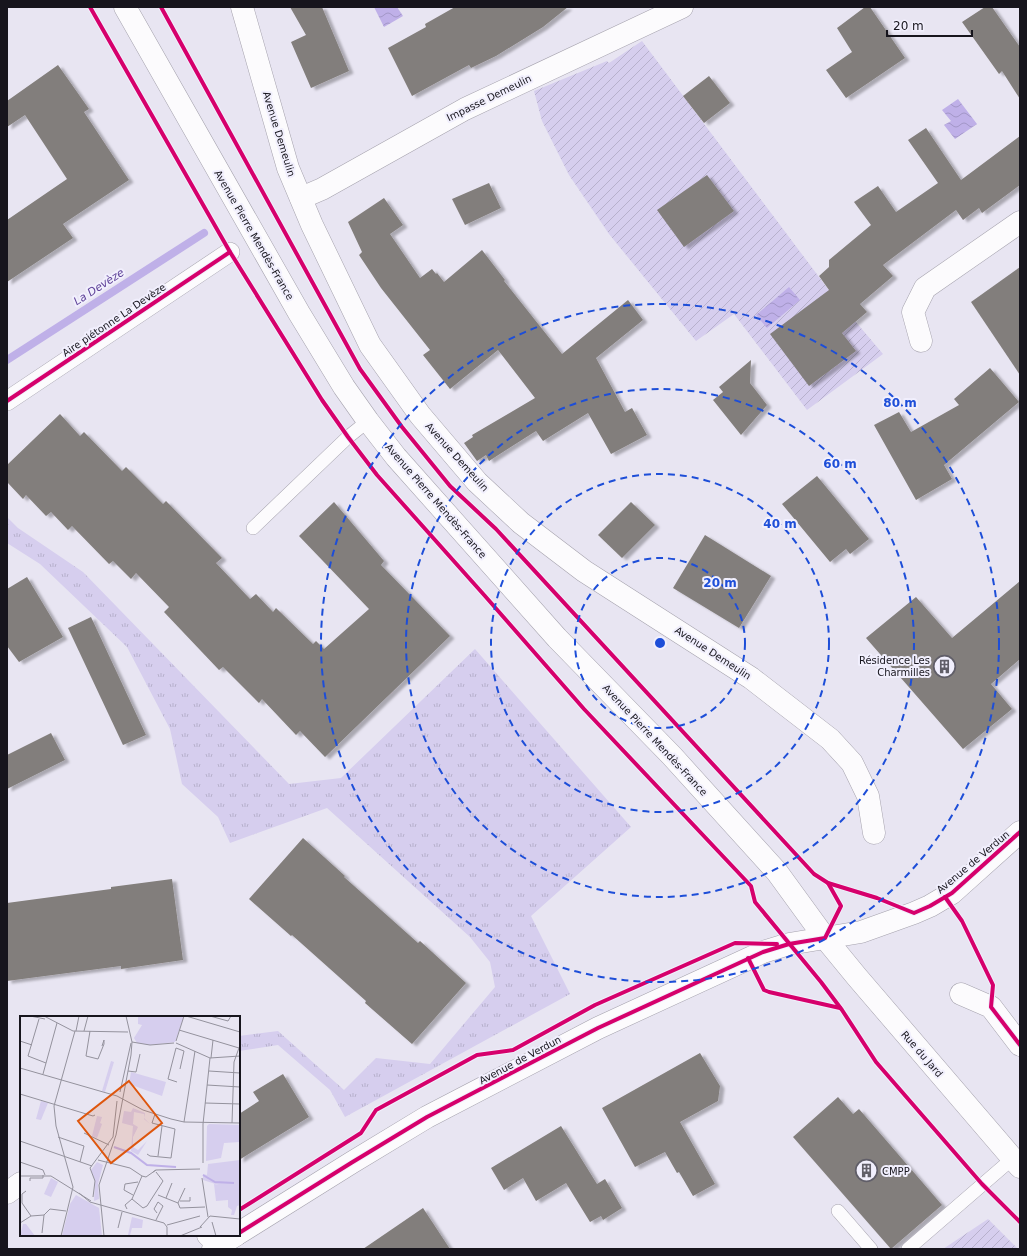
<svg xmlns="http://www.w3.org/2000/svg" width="1027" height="1256" font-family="'DejaVu Sans',sans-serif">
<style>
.grass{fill:url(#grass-tufts)}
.garden{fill:url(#garden-furrows)}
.water{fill:url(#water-waves)}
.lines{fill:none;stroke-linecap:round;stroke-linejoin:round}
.stream{stroke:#bfb0e8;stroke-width:8}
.building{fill:#827e7b;filter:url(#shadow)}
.service-casing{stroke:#a5a2ad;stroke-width:14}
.pedestrian-casing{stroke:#a5a2ad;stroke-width:20}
.minor-casing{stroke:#a5a2ad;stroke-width:23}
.tertiary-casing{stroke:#a5a2ad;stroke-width:23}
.secondary-casing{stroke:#a5a2ad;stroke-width:23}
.service{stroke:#fcfbfd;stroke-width:13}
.pedestrian{stroke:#fcfbfd;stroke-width:19}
.minor{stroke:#fcfbfd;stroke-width:22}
.tertiary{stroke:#fcfbfd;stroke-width:22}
.secondary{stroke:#fcfbfd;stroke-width:22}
.cycleway-casing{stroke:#f1effd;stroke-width:6}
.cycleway{stroke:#d6006c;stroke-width:4}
.ring{fill:none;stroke:#1d4ed8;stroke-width:2;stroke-dasharray:7 5}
.labels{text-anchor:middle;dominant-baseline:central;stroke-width:4;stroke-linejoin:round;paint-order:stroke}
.street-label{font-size:10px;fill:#17151d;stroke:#f1effd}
.poi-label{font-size:10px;fill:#17151d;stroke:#f1effd;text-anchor:end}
.water-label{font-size:11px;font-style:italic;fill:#5d4097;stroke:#f1effd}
.inset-river{fill:none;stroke:#bfb0e8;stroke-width:2}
.inset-road{fill:none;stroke:#94929d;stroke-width:1}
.view{fill:#de560d;fill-opacity:0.15;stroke:#de560d;stroke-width:2}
.inset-edge{fill:none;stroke:#17151d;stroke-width:2}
.centre{fill:#1d4ed8;stroke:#f1effd;stroke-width:2}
.ring-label{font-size:12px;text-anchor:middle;font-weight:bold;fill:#1d4ed8;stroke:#f1effd;stroke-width:4;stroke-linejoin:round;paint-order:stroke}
</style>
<defs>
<pattern id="grass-tufts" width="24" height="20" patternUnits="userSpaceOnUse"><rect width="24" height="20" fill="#d6ceee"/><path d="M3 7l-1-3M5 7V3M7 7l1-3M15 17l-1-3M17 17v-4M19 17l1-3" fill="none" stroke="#b7b0cc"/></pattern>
<pattern id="garden-furrows" width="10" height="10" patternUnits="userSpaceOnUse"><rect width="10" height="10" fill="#d6ceee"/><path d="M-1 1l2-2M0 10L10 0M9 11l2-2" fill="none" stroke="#b7b0cc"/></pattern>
<pattern id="water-waves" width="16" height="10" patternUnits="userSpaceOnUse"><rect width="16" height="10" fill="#bfb0e8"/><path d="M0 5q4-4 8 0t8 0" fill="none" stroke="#a396c7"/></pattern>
<filter id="shadow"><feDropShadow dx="4.5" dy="2.5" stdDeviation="1" flood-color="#0004"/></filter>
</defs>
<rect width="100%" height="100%" fill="#e8e5f2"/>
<path class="grass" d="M 7,517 L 18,528 L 83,572 L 289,784 L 341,778 L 475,649 L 631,827 L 531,916 L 570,994 L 345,1117 L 330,1090 L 278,1045 L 239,1051 L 239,1036 L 278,1031 L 344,1090 L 376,1058 L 430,1064 L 495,987 L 490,962 L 470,937 L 327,808 L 230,843 L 218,817 L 182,784 L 170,729 L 127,647 L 40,564 L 7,543 Z"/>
<g class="garden">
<path d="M 642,41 L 828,289 L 883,354 L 807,410 L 734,314 L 696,341 L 609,234 L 569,175 L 542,121 L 534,91 L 607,61 L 609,63 Z"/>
<path d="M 988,1219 L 1018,1249 L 943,1249 Z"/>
</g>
<g class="water">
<path d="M 374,7 L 397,7 L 403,16 L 384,27 Z"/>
<path d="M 958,99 L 977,124 L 955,139 L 944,125 L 951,121 L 942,110 Z"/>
<path d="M 789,287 L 800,300 L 767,328 L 756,315 Z"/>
</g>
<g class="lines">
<path class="stream" d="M 7,360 L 204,233"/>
</g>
<g class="building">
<path d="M 290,7 L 322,7 L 349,71 L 311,88 L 291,42 L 306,35 Z"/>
<path d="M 455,7 L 568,7 L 543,27 L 496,56 L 471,68 L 469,65 L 412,96 L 388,48 L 426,27 L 425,24 Z"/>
<path d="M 865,7 L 870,7 L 905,58 L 846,98 L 826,70 L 852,52 L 837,28 Z"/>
<path d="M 985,7 L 992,7 L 1020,47 L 1020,99 L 1002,71 L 999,74 L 962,22 Z"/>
<path d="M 58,65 L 89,109 L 84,112 L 129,180 L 63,224 L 73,238 L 7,282 L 7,220 L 67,179 L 25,115 L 7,127 L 7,101 Z"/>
<path d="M 709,76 L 730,103 L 704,123 L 683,96 Z"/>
<path d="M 926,128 L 961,180 L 1020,136 L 1020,185 L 982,213 L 979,208 L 963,220 L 956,210 L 883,265 L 893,276 L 860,304 L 867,312 L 842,333 L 856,351 L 809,386 L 770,334 L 829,290 L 819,276 L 829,267 L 829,260 L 871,225 L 854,202 L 878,186 L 896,212 L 938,183 L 908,140 Z"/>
<path d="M 707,175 L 734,211 L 684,247 L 657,210 Z"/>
<path d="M 489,183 L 501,208 L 465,225 L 452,199 Z"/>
<path d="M 384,198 L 403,225 L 390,234 L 420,278 L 432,269 L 436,274 L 437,273 L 444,282 L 482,250 L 505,280 L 504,281 L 562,354 L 628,300 L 643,320 L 596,358 L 625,412 L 632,408 L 647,435 L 611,454 L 588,413 L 543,441 L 536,431 L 489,461 L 486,455 L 477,461 L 464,443 L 473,437 L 472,435 L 535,398 L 498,350 L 450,389 L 423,355 L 430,350 L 381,288 L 359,255 L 362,252 L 348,222 Z"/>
<path d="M 1020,267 L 1020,375 L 971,302 Z"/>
<path d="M 751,360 L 750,383 L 767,405 L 741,435 L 713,400 L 723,392 L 719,387 Z"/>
<path d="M 990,368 L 1019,402 L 944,465 L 952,479 L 916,500 L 874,425 L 899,412 L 911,432 L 959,405 L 954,399 Z"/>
<path d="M 60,414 L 80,436 L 84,432 L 122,471 L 126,467 L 163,504 L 166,501 L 222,558 L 216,563 L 250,599 L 256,594 L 273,612 L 276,608 L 313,644 L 316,641 L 324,649 L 369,609 L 299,536 L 334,502 L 384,561 L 381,565 L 450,636 L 325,757 L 300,731 L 296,735 L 262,699 L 259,703 L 223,667 L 219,670 L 164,612 L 169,607 L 136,573 L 131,579 L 113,561 L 109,564 L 72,526 L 68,530 L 51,512 L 46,516 L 26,495 L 23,499 L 7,482 L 7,465 Z"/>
<path d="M 817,476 L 869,539 L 850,554 L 846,549 L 830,562 L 782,504 Z"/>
<path d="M 631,502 L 655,525 L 622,558 L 598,535 Z"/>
<path d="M 705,535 L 771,576 L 739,628 L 673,588 Z"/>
<path d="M 27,577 L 63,637 L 19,662 L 7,646 L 7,589 Z"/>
<path d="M 1020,581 L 1020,659 L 991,684 L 1012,709 L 963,749 L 866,638 L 916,597 L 952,638 Z"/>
<path d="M 91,617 L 146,735 L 123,745 L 68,628 Z"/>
<path d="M 51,733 L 65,760 L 7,789 L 7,755 Z"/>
<path d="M 303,838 L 345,876 L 344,877 L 418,943 L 420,941 L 466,983 L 412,1044 L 365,1003 L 366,1001 L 292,935 L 291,936 L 249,899 Z"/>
<path d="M 172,879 L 183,960 L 121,969 L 121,966 L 7,981 L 7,903 L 111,889 L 111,887 Z"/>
<path d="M 700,1053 L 720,1086 L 718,1101 L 680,1122 L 715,1184 L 693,1196 L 679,1172 L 677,1173 L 665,1152 L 635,1167 L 602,1108 Z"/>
<path d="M 283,1074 L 309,1117 L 239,1160 L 239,1114 L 259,1101 L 253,1092 Z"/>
<path d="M 838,1097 L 853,1114 L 859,1109 L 942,1205 L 891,1249 L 793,1137 Z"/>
<path d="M 561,1126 L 597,1184 L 605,1179 L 622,1208 L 603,1220 L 601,1216 L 590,1222 L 566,1183 L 536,1201 L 523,1178 L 504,1190 L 491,1168 Z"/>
<path d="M 423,1208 L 450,1249 L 363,1249 Z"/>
</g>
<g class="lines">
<defs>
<g id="service">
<path d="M 253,528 L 348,437 L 368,421"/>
<path d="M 838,1211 L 871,1249"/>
<path d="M 908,1249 L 1012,1159"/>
</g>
<path id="pedestrian" d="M 7,401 L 230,252"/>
<g id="minor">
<path d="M 242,7 L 288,168 L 312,225 L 370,345 L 420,415 L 477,482 L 521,523 L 584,571 L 751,678 L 830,739 L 852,763 L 868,796 L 874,833"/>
<path d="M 301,198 L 322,189 L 465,109 L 682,7"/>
<path d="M 921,341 L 913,312 L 925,288 L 1020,222"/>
<path d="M 961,994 L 991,1007 L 1020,1045"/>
<path d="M 7,1193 L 21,1183"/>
<path d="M 208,1235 L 219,1245"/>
</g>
<path id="tertiary" d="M 125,7 L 299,313 L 344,387 L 368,421 L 396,457 L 557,638 L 672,756 L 777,872 L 825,938 L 857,977 L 1020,1167"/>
<g id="secondary">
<path d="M 239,1233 L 351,1163 L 427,1117 L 598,1028 L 763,952 L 789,944 L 861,932 L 914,913 L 930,906 L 952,893 L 1020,832"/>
<path d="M 213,1249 L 236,1235"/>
</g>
</defs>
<use href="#service" class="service-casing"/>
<use href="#pedestrian" class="pedestrian-casing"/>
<use href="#minor" class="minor-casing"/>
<use href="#tertiary" class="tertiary-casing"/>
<use href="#secondary" class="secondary-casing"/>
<use href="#service" class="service"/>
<use href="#pedestrian" class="pedestrian"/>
<use href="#minor" class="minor"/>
<use href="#tertiary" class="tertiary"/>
<use href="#secondary" class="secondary"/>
<defs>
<g id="cycleway">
<path d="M 90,7 L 230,252 L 322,400 L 348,437 L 377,475 L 485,596 L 584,709 L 751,886 L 755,902 L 821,982 L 842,1010 L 876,1062 L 982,1184 L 1020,1222"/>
<path d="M 161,7 L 360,369 L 402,427 L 450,486 L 496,529 L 814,874 L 828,883 L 877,898 L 914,913 L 930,906 L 952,893 L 1020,832"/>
<path d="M 7,401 L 230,252"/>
<path d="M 945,897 L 962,921 L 993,985 L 991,1007 L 1020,1045"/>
<path d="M 748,958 L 764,990 L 769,992 L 840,1008"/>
<path d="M 239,1210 L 361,1133 L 376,1110 L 477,1055 L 513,1050 L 595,1005 L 735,943 L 777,944"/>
<path d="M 239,1233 L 351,1163 L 427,1117 L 598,1028 L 763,952 L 789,944 L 825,938 L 841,906 L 828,883"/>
</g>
</defs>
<use href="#cycleway" class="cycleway-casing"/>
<use href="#cycleway" class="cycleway"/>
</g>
<g class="ring">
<circle cx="660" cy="643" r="85"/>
<circle cx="660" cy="643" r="169"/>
<circle cx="660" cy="643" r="254"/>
<circle cx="660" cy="643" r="339"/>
</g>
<defs>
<symbol id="building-ring" viewBox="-11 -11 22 22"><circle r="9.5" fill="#f1effd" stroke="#605e68" stroke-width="1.5"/><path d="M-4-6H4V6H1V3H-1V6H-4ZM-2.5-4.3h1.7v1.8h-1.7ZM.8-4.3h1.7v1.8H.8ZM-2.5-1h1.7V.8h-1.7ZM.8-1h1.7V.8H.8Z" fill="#605e68"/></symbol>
</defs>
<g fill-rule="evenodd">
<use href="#building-ring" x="932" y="654" width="25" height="25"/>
<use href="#building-ring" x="854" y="1158" width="25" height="25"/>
</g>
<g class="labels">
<g class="street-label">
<text transform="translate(489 98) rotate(-26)">Impasse Demeulin</text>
<text transform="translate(279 134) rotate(73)">Avenue Demeulin</text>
<text transform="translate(254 235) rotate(60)">Avenue Pierre Mendès-France</text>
<text transform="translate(114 320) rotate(-34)">Aire piétonne La Devèze</text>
<text transform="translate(457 457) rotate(48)">Avenue Demeulin</text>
<text transform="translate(436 501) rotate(49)">Avenue Pierre Mendès-France</text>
<text transform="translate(713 653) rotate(33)">Avenue Demeulin</text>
<text transform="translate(655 740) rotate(47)">Avenue Pierre Mendès-France</text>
<text transform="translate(973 862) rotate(-40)">Avenue de Verdun</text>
<text transform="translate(922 1054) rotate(49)">Rue du Jard</text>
<text transform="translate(520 1060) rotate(-28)">Avenue de Verdun</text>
</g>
<g class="poi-label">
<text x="930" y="660">Résidence Les<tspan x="930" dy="12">Charmilles</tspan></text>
<text x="882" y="1171" text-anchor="start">CMPP</text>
</g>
<g class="water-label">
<text transform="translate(99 287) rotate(-33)">La Devèze</text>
</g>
</g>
<g transform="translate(20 1016)">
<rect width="220" height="220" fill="#e8e5f2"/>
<path d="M 113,92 L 125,97 L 124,102 L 130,108 L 124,103 L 124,98 L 114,96 L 113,108 L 118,111 L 113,121 L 113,131 L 118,134 L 127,125 L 118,139 L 111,135 L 113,110 L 102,107 L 104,95 L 111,96 ZM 77,146 L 83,149 L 78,168 L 79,183 L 74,185 L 75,165 L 71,154 ZM 112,201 L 123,204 L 122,212 L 112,212 L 110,219 L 108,219 Z" fill="#d6ceee"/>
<path d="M 56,179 L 79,192 L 82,220 L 42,220 L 50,188 Z" fill="#d6ceee"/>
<path d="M 118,0 L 164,0 L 155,26 L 130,29 L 117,27 L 114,22 L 122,9 L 118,8 ZM 189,108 L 220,109 L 220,126 L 204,127 L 201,142 L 186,145 L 187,110 ZM 220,144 L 220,176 L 183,164 L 183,158 L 187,159 L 188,148 Z" fill="#d6ceee"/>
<path d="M 91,45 L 94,46 L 85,76 L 82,75 ZM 111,56 L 146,66 L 142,80 L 109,68 ZM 21,85 L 28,87 L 21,104 L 16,103 ZM 77,100 L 82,101 L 80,107 L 82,108 L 77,122 L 72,120 ZM 31,162 L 38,166 L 31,181 L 24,178 ZM 194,168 L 212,171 L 220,176 L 220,189 L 217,190 L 214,199 L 211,199 L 212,194 L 208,191 L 208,184 L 196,185 ZM 3,208 L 6,208 L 15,220 L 0,220 Z" fill="#d6ceee"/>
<path class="inset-river" d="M 94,131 L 111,137 L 127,149 L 156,151M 183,159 L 195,166 L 214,167"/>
<path class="inset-road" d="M 10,0 L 25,3M 24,0 L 53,15 L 108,16M 166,0 L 220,16M 190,0 L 208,5 L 211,0M 19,3 L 8,40 L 26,47M 159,14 L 219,32M 56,15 L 59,0M 64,15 L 68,0M 70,15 L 66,40 L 78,43 L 84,28 L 84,24 L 82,30M 0,25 L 12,29M 156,25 L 164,0M 112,26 L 130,29 L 154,27M 156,27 L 190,42 L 183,108 L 183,147M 190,42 L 220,40M 191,42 L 193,24M 0,52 L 97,80 L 123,94 L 151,103 L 164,106 L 220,107M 108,55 L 116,56 L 120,38M 189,55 L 220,57M 23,58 L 37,7M 157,66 L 148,63 L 156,32 L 164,35 L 160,53M 187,69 L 220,71M 100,76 L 111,27M 0,78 L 73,100 L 75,99M 185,87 L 220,88M 164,106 L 175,35M 212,107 L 214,46 L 220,29M 64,117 L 89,129M 38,121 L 64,130 L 60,146M 0,125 L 72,150M 127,138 L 130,140 L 151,142 L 155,113 L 132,107 L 135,98M 138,140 L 142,110M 78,144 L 110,152 L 122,160 L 112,183 L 123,192M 0,146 L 23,154 L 25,159M 136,154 L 180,153M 0,160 L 31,160 L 71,185M 122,160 L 126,161 L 136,154 L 133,156M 182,162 L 188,201M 10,165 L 10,162 L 23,162 L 23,159M 6,175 L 2,178 L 2,187 L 11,200M 59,177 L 70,186 L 144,207 L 147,211 L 147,220M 113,179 L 104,174 L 105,168 L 118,166M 138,179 L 158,187 L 160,192 L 185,191M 73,181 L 75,165 L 70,152 L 93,121 L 97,85M 146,182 L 152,167M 160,185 L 170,185 L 170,181M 158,187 L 165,172M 123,192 L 127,190 L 143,165 L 136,156M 107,193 L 105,189 L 112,183M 136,204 L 143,190 L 138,186 L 134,193 L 137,197M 192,206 L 196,220M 0,207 L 11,200 L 24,199 L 30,193 L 46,195M 147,209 L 180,200M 180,211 L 190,200 L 220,203M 98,212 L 102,196M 22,217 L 24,199M 41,220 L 53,171 L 36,110 L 34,90 L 55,15M 84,220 L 79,169 L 96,119 L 111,39 L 112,26 L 106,0M 160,220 L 182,211"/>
<path class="view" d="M 109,65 L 142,107 L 91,147 L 58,105 Z"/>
<rect width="220" height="220" class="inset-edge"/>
</g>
<circle cx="660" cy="643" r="6" class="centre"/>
<g class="ring-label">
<text x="900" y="407">80 m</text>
<text x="840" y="468">60 m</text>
<text x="780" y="528">40 m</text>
<text x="720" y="587">20 m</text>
</g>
<rect width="1027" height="1256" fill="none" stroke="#17151d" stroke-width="16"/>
<path d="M887 30v6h85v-6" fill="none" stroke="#17151d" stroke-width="2"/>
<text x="893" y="30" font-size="12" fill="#17151d" stroke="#f1effd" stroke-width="3" paint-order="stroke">20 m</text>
</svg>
